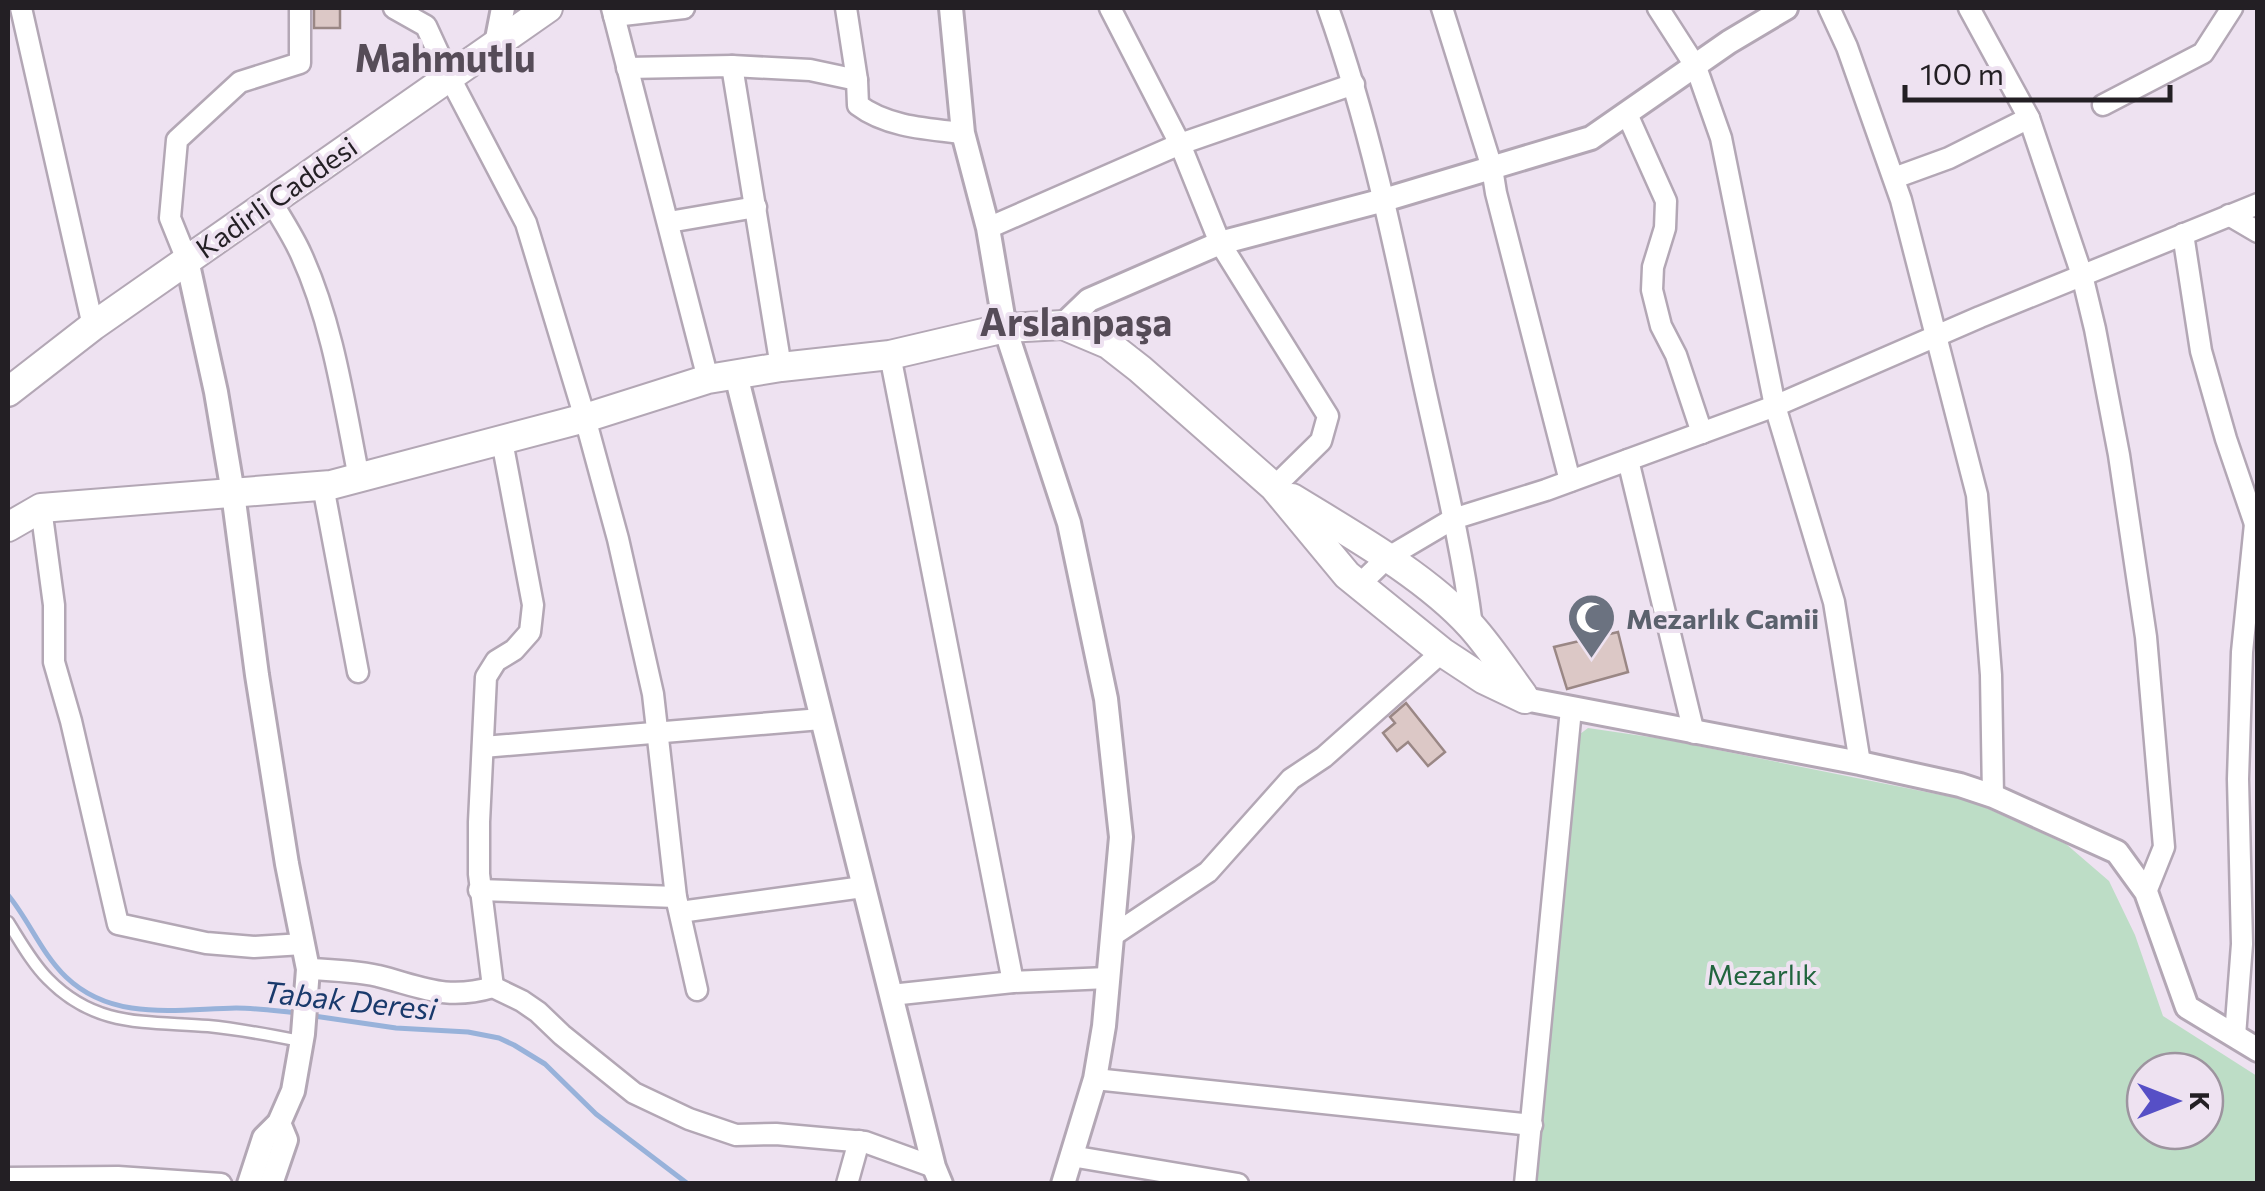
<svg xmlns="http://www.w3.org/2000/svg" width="2265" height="1191" font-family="Commissioner,sans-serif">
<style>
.green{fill:#bdddc6;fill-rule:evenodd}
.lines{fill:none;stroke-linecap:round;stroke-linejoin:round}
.stream{stroke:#98b2da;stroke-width:5}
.building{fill:#dcc8c6;stroke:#9a8785;stroke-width:2.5}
.service-casing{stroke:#b3a7b5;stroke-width:15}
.minor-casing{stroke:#b3a7b5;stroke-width:25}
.tertiary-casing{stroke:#b3a7b5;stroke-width:28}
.secondary-casing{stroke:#b3a7b5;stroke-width:32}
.service{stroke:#fff;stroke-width:10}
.minor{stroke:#fff;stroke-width:20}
.tertiary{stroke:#fff;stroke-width:22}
.secondary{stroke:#fff;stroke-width:28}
.labels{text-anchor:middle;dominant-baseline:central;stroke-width:8;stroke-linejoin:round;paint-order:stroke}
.street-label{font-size:28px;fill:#231f24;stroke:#eee2f1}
.worship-label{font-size:28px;font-weight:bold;fill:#5b616d;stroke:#eee2f1;text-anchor:start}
.park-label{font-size:28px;fill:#21653e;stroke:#eee2f1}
.water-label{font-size:30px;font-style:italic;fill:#1a3a6c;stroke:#eee2f1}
.district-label{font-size:38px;font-weight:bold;fill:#564c58;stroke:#eee2f1}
</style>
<rect width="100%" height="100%" fill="#eee2f1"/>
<path class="green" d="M 1588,728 L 1663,739 L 1971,801 L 2066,844 L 2109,881 L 2135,935 L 2163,1016 L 2257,1076 L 2257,1183 L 1530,1184 L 1572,740 ZM 2145,1071 L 2205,1071 L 2205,1131 L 2145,1131 Z"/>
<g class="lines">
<g class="stream">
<path d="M 8,895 C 29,920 41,953 66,977 C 113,1022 177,1009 236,1008 C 257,1008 277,1011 298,1013"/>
<path d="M 314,1016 L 396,1028 L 468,1032 L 499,1038 L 514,1045 L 545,1064 L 596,1114 L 688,1184"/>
</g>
</g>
<g class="building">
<rect x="314" y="8" width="26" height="20"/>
<path d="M 1618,632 L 1628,672 L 1567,689 L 1554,647 Z"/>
<path d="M 1406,703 L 1445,752 L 1428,766 L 1408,742 L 1397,751 L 1383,733 L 1395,723 L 1390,717 Z"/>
</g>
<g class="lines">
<defs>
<path id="service" d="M 8,922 C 20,941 32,963 48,979 C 96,1028 146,1021 208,1026 C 239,1029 270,1035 300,1041"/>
<g id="minor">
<path d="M 21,8 L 93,326"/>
<path d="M 394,8 L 426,26 L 449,76 L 526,223 L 585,418 L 618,539 L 653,694 L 676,897 L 697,990"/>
<path d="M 612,8 L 708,379"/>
<path d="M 846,8 L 857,80"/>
<path d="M 1110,8 L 1180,144 L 1220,243 L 1328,416 L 1321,441 L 1274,487"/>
<path d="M 1328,8 C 1370,126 1395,248 1421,371 C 1439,455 1461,540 1472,626"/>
<path d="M 1442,8 L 1492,168 L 1496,193 L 1570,481"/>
<path d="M 1658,8 L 1696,67 L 1721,138 L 1775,406 L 1834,602 L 1860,763"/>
<path d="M 1829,8 L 1847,47 L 1901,200 L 1977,495 L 1991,675 L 1993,796"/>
<path d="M 1969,8 L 2029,118 L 2082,275 L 2095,329 L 2119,455 L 2146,637 L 2164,847 L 2146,892"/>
<path d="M 614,16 L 684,8"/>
<path d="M 732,66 L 781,367"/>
<path d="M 627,68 L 732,66 L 810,70 L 857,80 L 858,105 C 887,127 928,129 963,133"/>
<path d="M 2103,105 L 2203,53 L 2232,8"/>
<path d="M 1627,114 L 1666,201 L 1665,228 L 1653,267 L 1652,290 L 1661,326 L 1676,355 L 1702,433"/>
<path d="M 1894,178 L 1949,158 L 2029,118"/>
<path d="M 271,201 C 281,218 293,236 301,254 C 333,324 344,403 359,478"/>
<path d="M 2229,215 L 2258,232"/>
<path d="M 669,222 L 756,207"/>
<path d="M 988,228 L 1180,144 L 1354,84"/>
<path d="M 2183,234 L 2201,351 L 2226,439 L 2255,524"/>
<path d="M 187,260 L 170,218 L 177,140 L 240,82 L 300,63 L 300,8"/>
<path d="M 890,355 L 1013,982"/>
<path d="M 1628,460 L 1694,733"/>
<path d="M 323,486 L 358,672"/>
<path d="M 41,508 L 54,605 L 54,662 L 71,721 L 118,924 L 206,943 L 254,947 L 303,944"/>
<path d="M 1359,585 L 1387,558 L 1453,519 L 1546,490 L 1775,406 L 1980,317 L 2258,204"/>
<path d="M 483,747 L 821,719"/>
<path d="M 479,890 L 676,897"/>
<path d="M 680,912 L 863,887"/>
<path d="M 1112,936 L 1208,872 L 1291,779 L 1324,757 L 1442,652"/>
<path d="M 308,969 C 331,970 355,971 378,976 C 422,987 446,1001 493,987 L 522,1001 L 538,1012 L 562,1035 L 634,1093 L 689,1119 L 736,1135 L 776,1134 L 865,1142 L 934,1167"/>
<path d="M 493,987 L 479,874 L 479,822 L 486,677 L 496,661 L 514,650 L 530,632 L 533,605 L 502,441"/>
<path d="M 891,995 L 1013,982 L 1108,978"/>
<path d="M 2235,1036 L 2242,944 L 2238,779 L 2242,652 L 2255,524 L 2258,517"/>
<path d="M 1095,1079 L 1532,1125"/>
<path d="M 1071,1156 L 1238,1184"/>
<path d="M 8,1178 L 118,1177 L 221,1184"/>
<path d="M 847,1184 L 859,1141"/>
<path d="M 1525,1184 L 1571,709"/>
</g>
<g id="tertiary">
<path d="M 951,8 L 963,133 L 988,228 L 1005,328 L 1069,523 L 1106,699 L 1121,837 L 1104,1026 L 1095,1079 L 1063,1184"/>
<path d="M 496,44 L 503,8"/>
<path d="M 187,260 L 216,392 L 233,493 L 257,675 L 287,864 L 308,969 L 303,1034 L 293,1091 L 279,1123 L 264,1138 L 249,1184"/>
<path d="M 1063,325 L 1089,300 L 1220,243 L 1384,200 L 1591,138 L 1729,42 L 1786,8"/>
<path d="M 736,375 L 934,1167 L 941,1184"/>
<path d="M 1525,699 L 1860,763 L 1960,785 L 1993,796 L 2117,852 L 2146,892 L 2187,1007 L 2258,1050"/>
<path d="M 271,1184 L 286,1140 L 279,1123"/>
</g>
<g id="secondary">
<path d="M 8,392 L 93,326 L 548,8"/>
<path d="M 1292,498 C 1349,533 1426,576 1471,626 C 1490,647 1506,672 1523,695"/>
<path d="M 8,527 L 41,508 L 331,485 L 585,418 L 708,379 L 781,367 L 890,355 L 1005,328 L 1063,325 L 1108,344 L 1140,369 L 1274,487 L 1347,575 L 1442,652 L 1483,679 L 1525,699"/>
</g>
</defs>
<use href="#service" class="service-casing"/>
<use href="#minor" class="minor-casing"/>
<use href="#tertiary" class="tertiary-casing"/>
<use href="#secondary" class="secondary-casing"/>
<use href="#service" class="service"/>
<use href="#minor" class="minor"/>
<use href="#tertiary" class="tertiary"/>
<use href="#secondary" class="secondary"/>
</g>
<defs>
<symbol id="mosque-pin" viewBox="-11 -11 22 30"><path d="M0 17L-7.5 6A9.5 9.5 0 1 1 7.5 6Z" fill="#6b7280" stroke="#eee2f1"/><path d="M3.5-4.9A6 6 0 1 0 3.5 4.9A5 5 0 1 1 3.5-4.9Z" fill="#fff"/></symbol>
</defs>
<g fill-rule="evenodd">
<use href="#mosque-pin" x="1564" y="590" width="55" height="75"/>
</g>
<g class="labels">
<g class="street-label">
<text transform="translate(276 197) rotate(-35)">Kadirli Caddesi</text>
</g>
<g class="worship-label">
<text x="1626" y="618">Mezarlık Camii</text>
</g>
<g class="park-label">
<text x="1762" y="974">Mezarlık</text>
</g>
<g class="water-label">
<text transform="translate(350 999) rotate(6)">Tabak Deresi</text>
</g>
<g class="district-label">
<text x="445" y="56">Mahmutlu</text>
<text x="1076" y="320">Arslanpaşa</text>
</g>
</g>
<rect width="2265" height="1191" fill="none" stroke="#231f24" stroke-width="20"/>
<g transform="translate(2175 1101) rotate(90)"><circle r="48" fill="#eee2f1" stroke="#9d949f" stroke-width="2.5"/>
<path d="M0-8L18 38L0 25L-18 38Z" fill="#564fc6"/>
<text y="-15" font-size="28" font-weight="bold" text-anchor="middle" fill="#231f24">K</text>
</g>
<path d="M1905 85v15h265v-15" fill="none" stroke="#231f24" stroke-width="5"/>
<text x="1920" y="85" font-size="30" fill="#231f24" stroke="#eee2f1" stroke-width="8" paint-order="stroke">100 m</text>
</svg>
